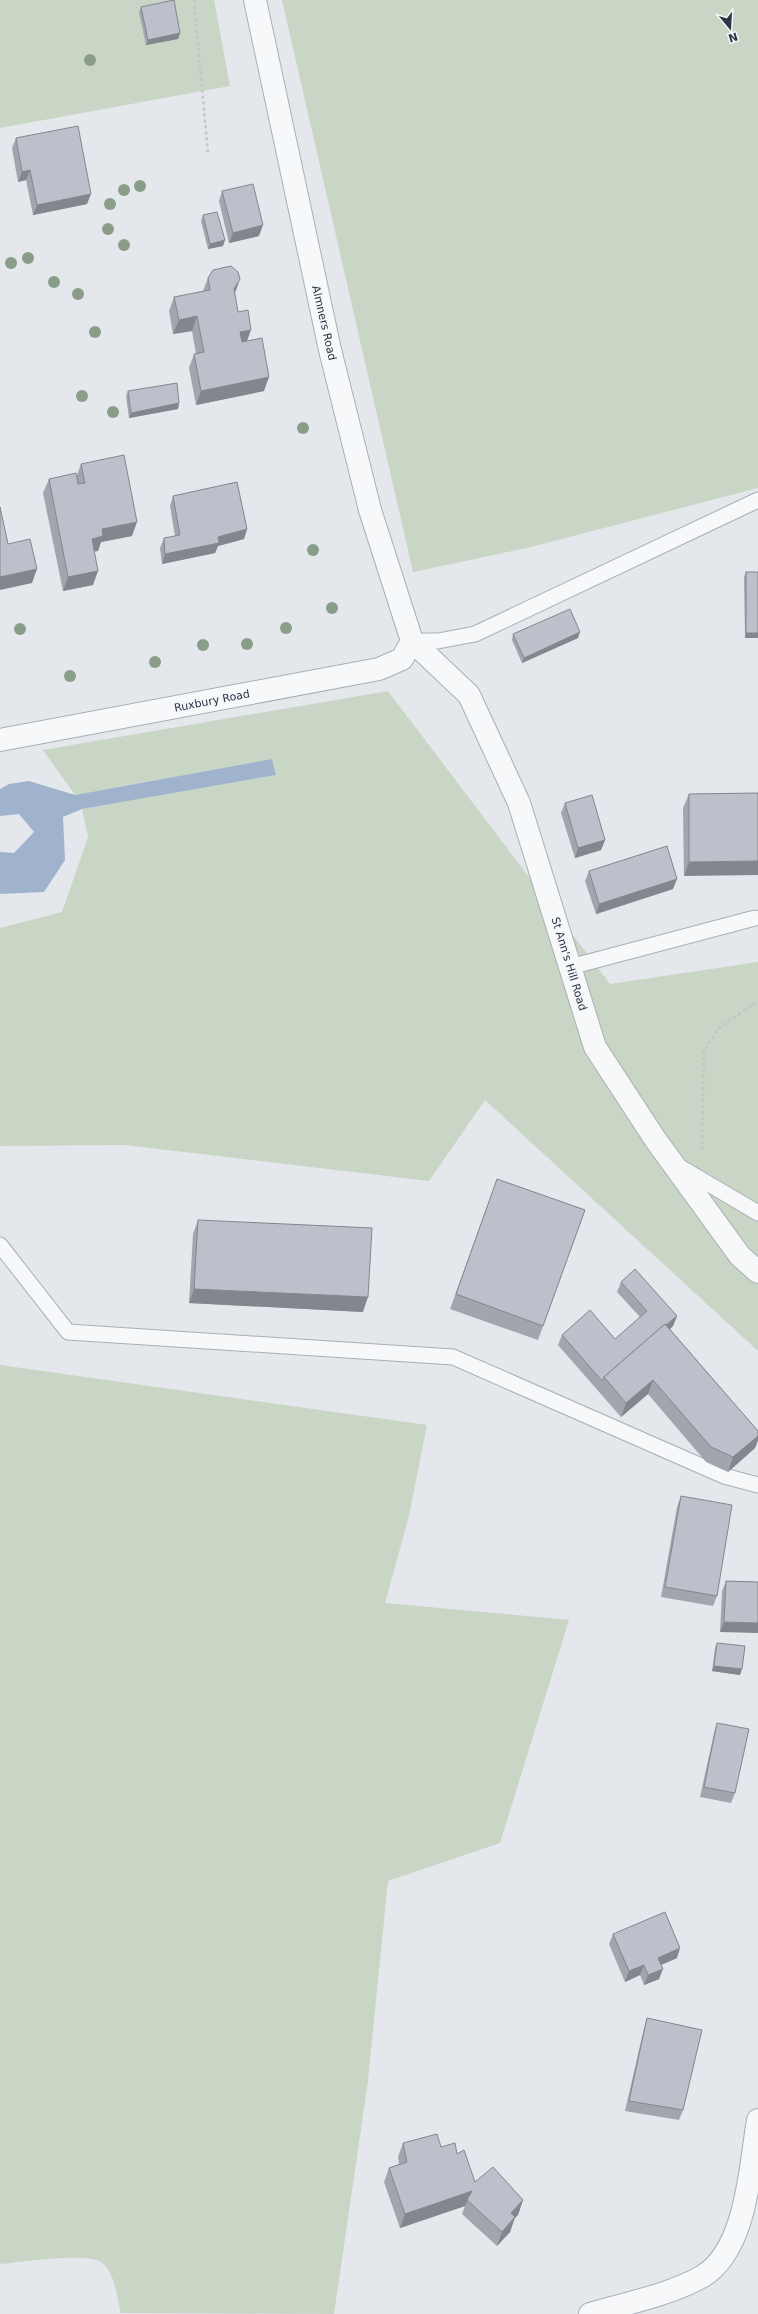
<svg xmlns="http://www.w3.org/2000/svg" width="758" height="2314" font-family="'DejaVu Sans',sans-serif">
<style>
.green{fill:#c9d6c5}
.water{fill:#9fb4cc}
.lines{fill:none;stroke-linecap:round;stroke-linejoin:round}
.service-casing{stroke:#a9aeb7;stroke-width:17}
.minor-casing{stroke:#a9aeb7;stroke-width:24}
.path{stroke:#c2c5cb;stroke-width:2.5;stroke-dasharray:3 3;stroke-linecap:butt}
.service{stroke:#f7f8fa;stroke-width:15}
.minor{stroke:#f7f8fa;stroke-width:22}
.tree{fill:#899d89}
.wall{fill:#a1a5ae}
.shaded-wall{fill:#83868d}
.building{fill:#bbc0ca;stroke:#83868d}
.labels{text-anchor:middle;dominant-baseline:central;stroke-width:3.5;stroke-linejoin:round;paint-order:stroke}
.street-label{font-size:11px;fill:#2b3445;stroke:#f4f6f9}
</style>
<rect width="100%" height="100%" fill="#e4e7ec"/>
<g class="green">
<path d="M 0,0 L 214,0 L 230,86 L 0,128 Z"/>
<path d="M 282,0 L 758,0 L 758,488 L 527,548 L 413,572 Z"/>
<path d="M 388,691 L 610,984 L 758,962 L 758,1351 L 485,1100 L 429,1181 L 125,1145 L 0,1146 L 0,928 L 62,912 L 88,837 L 82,809 L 276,775 L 272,759 L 75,795 L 43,750 Z"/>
<path d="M 0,1365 L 427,1425 L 409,1516 L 385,1603 L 569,1620 L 500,1843 L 388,1881 L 368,2081 L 334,2314 L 121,2313 C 117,2299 115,2271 101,2262 C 87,2252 20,2262 0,2264 Z"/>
</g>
<path class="water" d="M 272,759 L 276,775 L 82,809 L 63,817 L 65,860 L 44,892 L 0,894 L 0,852 L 14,853 L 34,832 L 19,814 L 0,816 L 0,789 L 9,784 L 29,781 L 75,795 Z"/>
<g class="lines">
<defs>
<g id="service">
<path d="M 412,641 L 438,641 L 475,634 L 758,500"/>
<path d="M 570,967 L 755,918"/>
<path d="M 680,1167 L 758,1213"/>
<path d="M 0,1245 L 68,1332 L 453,1357 L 724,1476 L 758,1485"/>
</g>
<g id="minor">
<path d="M 255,0 L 330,350 L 370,510 L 412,641 L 469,695 L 519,803 L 595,1047 L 655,1139 L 740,1256 L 758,1272"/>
<path d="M 0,740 L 379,669 L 402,659 L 412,641"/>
<path d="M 590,2314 C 624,2304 673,2294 703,2276 C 747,2249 750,2167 758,2120"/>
</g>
</defs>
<use href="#service" class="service-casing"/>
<use href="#minor" class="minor-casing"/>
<g class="path">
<path d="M 194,0 L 208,154"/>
<path d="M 702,1150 L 704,1050 L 719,1028 L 758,1001"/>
</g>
<use href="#service" class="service"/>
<use href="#minor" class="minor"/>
</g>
<g class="tree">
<circle cx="90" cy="60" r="6"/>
<circle cx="140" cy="186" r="6"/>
<circle cx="124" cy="190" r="6"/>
<circle cx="110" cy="204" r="6"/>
<circle cx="108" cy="229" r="6"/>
<circle cx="124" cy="245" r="6"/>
<circle cx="28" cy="258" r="6"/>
<circle cx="11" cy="263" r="6"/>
<circle cx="54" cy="282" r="6"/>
<circle cx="78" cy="294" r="6"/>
<circle cx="95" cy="332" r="6"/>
<circle cx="82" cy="396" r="6"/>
<circle cx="113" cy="412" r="6"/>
<circle cx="303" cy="428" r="6"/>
<circle cx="313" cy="550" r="6"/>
<circle cx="332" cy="608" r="6"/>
<circle cx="286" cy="628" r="6"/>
<circle cx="20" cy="629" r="6"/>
<circle cx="247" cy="644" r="6"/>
<circle cx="203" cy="645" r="6"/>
<circle cx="155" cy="662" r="6"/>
<circle cx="70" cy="676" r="6"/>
</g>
<g class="wall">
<path d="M 141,7 L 180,33 L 178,39 L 146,45 L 139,12 Z"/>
<path d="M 16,138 L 87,204 L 33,215 L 26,180 L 18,182 L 12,148 Z"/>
<path d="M 222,191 L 259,236 L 229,243 L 219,201 Z"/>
<path d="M 203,215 L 223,246 L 208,249 L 201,221 Z"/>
<path d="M 208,278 L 235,293 L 238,312 L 247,341 L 264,391 L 196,405 L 189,368 L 194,354 L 196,354 L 192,331 L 173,334 L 169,311 L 174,297 L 203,291 Z"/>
<path d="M 128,391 L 179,403 L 178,409 L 129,418 L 126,396 Z"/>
<path d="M 81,464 L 132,536 L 101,542 L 98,551 L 95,551 L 93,585 L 63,591 L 43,493 L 49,479 L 77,475 Z"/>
<path d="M 173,496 L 247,529 L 244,539 L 218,546 L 215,553 L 162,564 L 160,548 L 164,538 L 175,536 L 170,506 Z"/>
<path d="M 746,572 L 758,572 L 758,638 L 745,638 L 744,577 Z"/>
<path d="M 513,634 L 578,638 L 522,663 L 512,640 Z"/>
<path d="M 758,793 L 684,876 L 683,808 L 689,794 Z"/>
<path d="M 565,803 L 605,840 L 601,850 L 575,858 L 561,813 Z"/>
<path d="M 589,871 L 673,889 L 596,914 L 585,881 Z"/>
<path d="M 497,1179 L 585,1210 L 538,1340 L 450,1309 Z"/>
<path d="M 198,1220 L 363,1312 L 189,1303 L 193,1234 Z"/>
<path d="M 621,1282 L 677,1316 L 673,1326 L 670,1329 L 758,1431 L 758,1440 L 755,1448 L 728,1472 L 706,1462 L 648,1394 L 621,1417 L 558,1345 L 562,1335 L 615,1339 L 640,1317 L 617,1292 Z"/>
<path d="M 681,1496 L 717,1596 L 713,1606 L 661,1597 L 677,1507 Z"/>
<path d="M 726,1581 L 758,1582 L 720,1632 L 722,1591 Z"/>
<path d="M 717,1643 L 740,1675 L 712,1671 L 715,1648 Z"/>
<path d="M 717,1723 L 735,1793 L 731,1803 L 700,1797 L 714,1733 Z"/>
<path d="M 613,1934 L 677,1958 L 661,1965 L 659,1979 L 644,1985 L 640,1975 L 625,1982 L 609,1944 Z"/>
<path d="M 647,2018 L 683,2110 L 679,2120 L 625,2111 L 644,2028 Z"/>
<path d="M 403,2143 L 441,2147 L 457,2154 L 475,2182 L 523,2200 L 518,2215 L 515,2217 L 510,2232 L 497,2246 L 462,2214 L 465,2206 L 400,2228 L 384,2182 L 389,2168 L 399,2164 L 398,2157 Z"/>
</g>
<g class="shaded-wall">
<path d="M 180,33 L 178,39 L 146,45 L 148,40 Z"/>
<path d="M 30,170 L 26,180 L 18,182 L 22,172 Z"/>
<path d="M 91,194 L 87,204 L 33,215 L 37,205 Z"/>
<path d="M 263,225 L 259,236 L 229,243 L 233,233 Z"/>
<path d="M 225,240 L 223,246 L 208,249 L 210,244 Z"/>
<path d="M 240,279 L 235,293 L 234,289 Z"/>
<path d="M 197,316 L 192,331 L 173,334 L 179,320 Z"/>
<path d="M 251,330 L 246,344 L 235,346 L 240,332 Z"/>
<path d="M 269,377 L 264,391 L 196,405 L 201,391 Z"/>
<path d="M 179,403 L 178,409 L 129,418 L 131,413 Z"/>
<path d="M 137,522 L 132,536 L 101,542 L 98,551 L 87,553 L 92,539 L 102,529 Z"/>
<path d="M 247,529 L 244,539 L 218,546 L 215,553 L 162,564 L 165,554 L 218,537 Z"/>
<path d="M 37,569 L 32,583 L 0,590 L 0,577 Z"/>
<path d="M 98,571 L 93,585 L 63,591 L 68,577 Z"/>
<path d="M 580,632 L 578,638 L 522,663 L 524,658 Z"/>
<path d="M 746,633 L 758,633 L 758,638 L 745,638 Z"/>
<path d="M 605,840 L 601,850 L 575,858 L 578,848 Z"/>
<path d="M 758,861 L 758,875 L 684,876 L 689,862 Z"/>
<path d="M 677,879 L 673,889 L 596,914 L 599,904 Z"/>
<path d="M 194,1289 L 368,1297 L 363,1312 L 189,1303 Z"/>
<path d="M 677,1316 L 673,1326 L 609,1383 L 605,1379 Z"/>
<path d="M 653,1380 L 648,1394 L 621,1417 L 626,1403 Z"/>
<path d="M 758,1436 L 758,1440 L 755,1448 L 728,1472 L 733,1457 Z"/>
<path d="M 724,1622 L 758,1623 L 758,1633 L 720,1632 Z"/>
<path d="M 714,1666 L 742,1669 L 740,1675 L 712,1671 Z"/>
<path d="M 680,1948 L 677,1958 L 654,1968 L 658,1958 Z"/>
<path d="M 644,1965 L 640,1975 L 625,1982 L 629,1971 Z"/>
<path d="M 663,1969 L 659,1979 L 644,1985 L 648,1975 Z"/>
<path d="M 472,2191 L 465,2206 L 400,2228 L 405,2214 Z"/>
<path d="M 523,2200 L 518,2215 L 506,2227 L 511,2213 Z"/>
<path d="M 515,2217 L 510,2232 L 497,2246 L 502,2232 Z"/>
</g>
<g class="building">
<path d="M 174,0 L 180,33 L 148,40 L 141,7 Z"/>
<path d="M 78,126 L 91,194 L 37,205 L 30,170 L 22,172 L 16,138 Z"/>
<path d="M 253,184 L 263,225 L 233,233 L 222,191 Z"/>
<path d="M 217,212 L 225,240 L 210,244 L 203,215 Z"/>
<path d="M 231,266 L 238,272 L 240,279 L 234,289 L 238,312 L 248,310 L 251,330 L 240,332 L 242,342 L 262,338 L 269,377 L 201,391 L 194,354 L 204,352 L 197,316 L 179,320 L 174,297 L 210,290 L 208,278 L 213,270 Z"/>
<path d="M 177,383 L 179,403 L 131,413 L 128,391 Z"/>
<path d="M 124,455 L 137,522 L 102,529 L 103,536 L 92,539 L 98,571 L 68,577 L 49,479 L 76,473 L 78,484 L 85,483 L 81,464 Z"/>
<path d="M 237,482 L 247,529 L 218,537 L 219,543 L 165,554 L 164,538 L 180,535 L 173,496 Z"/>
<path d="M 0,507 L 8,544 L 30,539 L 37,569 L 0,577 Z"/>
<rect x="746" y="572" width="12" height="61"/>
<path d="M 570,609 L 580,632 L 524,658 L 513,634 Z"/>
<path d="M 758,793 L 758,861 L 689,862 L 689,794 Z"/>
<path d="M 592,795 L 605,840 L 578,848 L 565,803 Z"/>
<path d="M 667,846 L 677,879 L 599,904 L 589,871 Z"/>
<path d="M 497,1179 L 585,1210 L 543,1326 L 456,1294 Z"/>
<path d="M 198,1220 L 372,1228 L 368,1297 L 194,1289 Z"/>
<path d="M 635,1269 L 677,1316 L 666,1325 L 665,1324 L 604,1377 L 602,1381 L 562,1335 L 590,1310 L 615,1339 L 647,1311 L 621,1282 Z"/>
<path d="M 665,1324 L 758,1431 L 758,1436 L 733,1457 L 711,1447 L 653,1380 L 626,1403 L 604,1377 Z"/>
<path d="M 681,1496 L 732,1505 L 717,1596 L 665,1587 Z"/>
<path d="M 726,1581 L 758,1582 L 758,1623 L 724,1622 Z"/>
<path d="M 717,1643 L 745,1646 L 742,1669 L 714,1666 Z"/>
<path d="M 717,1723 L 749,1729 L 735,1793 L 704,1787 Z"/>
<path d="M 665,1912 L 680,1948 L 658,1958 L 663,1969 L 648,1975 L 644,1965 L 629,1971 L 613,1934 Z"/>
<path d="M 647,2018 L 702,2030 L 683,2110 L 629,2101 Z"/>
<path d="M 437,2134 L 441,2147 L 455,2143 L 457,2154 L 464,2150 L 475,2182 L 493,2167 L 523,2200 L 511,2213 L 515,2217 L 502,2232 L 467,2200 L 472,2191 L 405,2214 L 389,2168 L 407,2162 L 403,2143 Z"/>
</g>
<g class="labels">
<g class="street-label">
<text transform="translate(324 323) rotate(77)">Almners Road</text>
<text transform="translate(212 701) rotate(-11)">Ruxbury Road</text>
<text transform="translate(569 964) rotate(73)">St Ann's Hill Road</text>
</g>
</g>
<g transform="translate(730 28) rotate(162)" stroke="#f4f6f9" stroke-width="3" paint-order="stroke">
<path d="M0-3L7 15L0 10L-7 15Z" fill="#2b3445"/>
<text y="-6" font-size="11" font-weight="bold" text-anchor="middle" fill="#2b3445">N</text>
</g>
</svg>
